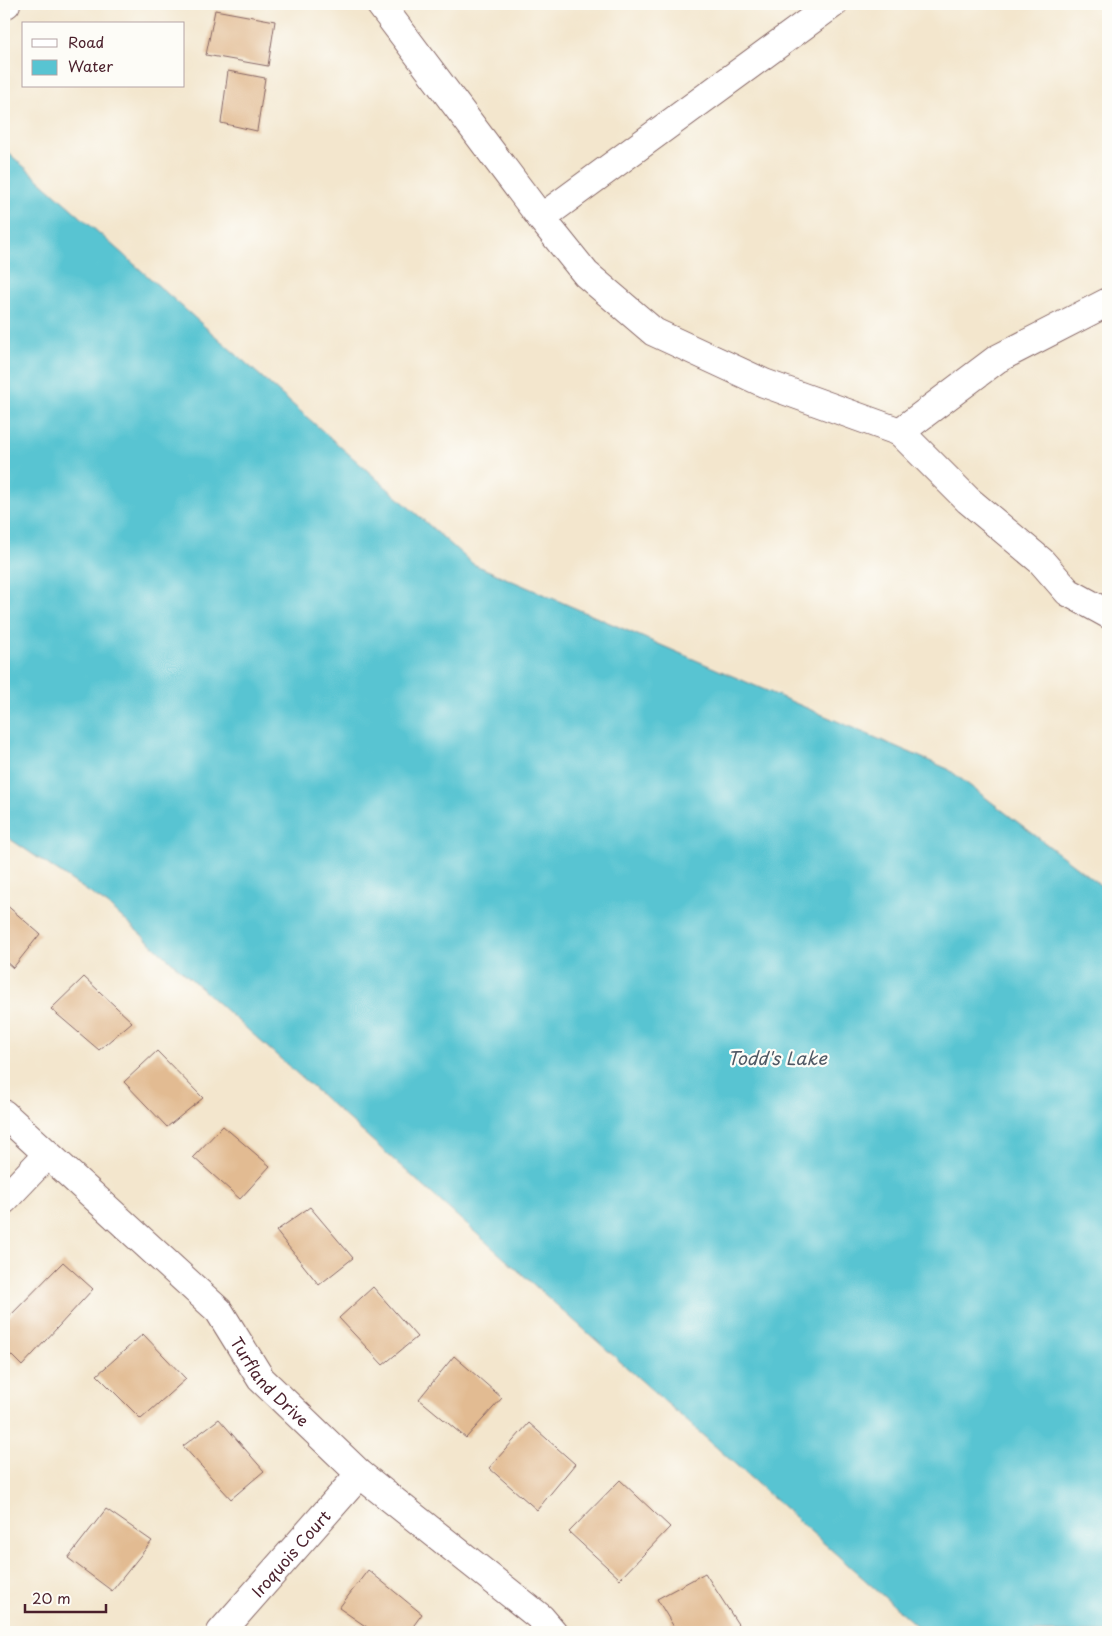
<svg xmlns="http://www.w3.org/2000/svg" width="1112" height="1636" font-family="'Playpen Sans',sans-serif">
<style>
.water{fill:#58c4d2;stroke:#51727e}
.building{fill:#e2bb92}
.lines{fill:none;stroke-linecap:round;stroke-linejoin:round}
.street-casing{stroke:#856564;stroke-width:30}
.highway-casing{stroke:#856564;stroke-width:30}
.street{stroke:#fff;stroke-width:28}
.highway{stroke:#fff;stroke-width:28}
.labels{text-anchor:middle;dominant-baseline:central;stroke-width:4.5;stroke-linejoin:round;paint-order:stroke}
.street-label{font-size:16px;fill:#4a1f2b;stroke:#fdfcf7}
.water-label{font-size:18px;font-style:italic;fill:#4f5965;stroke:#fdfcf7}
</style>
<rect width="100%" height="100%" fill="#fdfcf7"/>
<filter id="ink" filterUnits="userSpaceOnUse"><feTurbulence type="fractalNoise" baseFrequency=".02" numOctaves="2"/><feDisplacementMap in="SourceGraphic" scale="10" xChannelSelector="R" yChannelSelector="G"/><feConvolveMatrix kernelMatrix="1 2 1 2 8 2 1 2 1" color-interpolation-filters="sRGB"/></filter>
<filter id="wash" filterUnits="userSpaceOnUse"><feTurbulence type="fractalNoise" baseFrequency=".0096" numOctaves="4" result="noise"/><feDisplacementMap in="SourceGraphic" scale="20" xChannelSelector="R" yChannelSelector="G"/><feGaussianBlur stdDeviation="1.12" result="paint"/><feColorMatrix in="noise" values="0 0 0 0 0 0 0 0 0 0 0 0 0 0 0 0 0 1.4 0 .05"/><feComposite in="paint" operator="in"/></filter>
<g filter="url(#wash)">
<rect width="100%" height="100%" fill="#f3e6cd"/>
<path class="water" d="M 4,149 L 473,564 L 948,769 L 1108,891 L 1108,1632 L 920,1632 L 919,1628 L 108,905 L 4,835 Z"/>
<g id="blocks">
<g class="building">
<path d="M 215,10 L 275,21 L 268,66 L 206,55 Z"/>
<path d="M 228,71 L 265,78 L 257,131 L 221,123 Z"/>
<path d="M 4,903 L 40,934 L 13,968 L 4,960 Z"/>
<path d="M 84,977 L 132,1022 L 99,1050 L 51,1009 Z"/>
<path d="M 157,1051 L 203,1098 L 167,1127 L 124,1082 Z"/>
<path d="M 223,1126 L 270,1166 L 240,1199 L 193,1157 Z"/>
<path d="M 310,1207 L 353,1258 L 319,1285 L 276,1231 Z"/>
<path d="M 63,1262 L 93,1289 L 22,1366 L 4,1348 L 4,1322 Z"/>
<path d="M 373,1287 L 417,1337 L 383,1365 L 339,1318 Z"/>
<path d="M 143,1334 L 186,1379 L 141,1419 L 97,1375 Z"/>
<path d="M 454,1356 L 502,1398 L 466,1438 L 419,1399 Z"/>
<path d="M 219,1419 L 264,1471 L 231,1499 L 183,1446 Z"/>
<path d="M 529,1423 L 575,1464 L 537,1510 L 489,1468 Z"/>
<path d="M 620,1480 L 670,1527 L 620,1579 L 569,1532 Z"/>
<path d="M 106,1509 L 152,1541 L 112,1591 L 68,1558 Z"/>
<path d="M 368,1570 L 422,1614 L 409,1632 L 374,1632 L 339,1608 Z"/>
<path d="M 705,1573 L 743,1632 L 677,1632 L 657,1599 Z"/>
</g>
</g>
</g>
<g filter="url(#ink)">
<use href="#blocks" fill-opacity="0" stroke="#856564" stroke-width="1"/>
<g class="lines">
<defs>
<g id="street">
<path d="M 380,4 L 541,218"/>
<path d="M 833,4 L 541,218 L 586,274 L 654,332 L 764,383 L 900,432"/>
<path d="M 1108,302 L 997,359 L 900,432 L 968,500 L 1041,561 L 1068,592 L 1108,614"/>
<path id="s1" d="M 4,1114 L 219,1311 L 261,1379 L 360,1474 L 541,1618 L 553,1632"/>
<path d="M 4,1200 L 47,1155"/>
<path id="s2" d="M 221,1632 L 360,1474"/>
</g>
<path id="highway" d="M 4,5 L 6,4"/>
</defs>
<use href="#street" class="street-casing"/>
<use href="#highway" class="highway-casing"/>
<use href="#street" class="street"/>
<use href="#highway" class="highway"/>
</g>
</g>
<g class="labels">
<g class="street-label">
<text stroke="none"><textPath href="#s1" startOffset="379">Turfland Drive</textPath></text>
<text stroke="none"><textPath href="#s2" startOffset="105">Iroquois Court</textPath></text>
</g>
<g class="water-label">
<text x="777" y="1057">Todd's Lake</text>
</g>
</g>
<rect width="1112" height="1636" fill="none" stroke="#fdfcf7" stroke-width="20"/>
<rect x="22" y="22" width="162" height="65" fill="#fdfcf7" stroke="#b5a4a5"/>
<rect x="32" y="39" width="25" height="8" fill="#ffffff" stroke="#b5a4a5"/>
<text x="68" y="48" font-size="15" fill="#4a1f2b">Road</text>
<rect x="32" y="60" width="25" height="15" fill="#58c4d2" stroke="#b5a4a5"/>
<text x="68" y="72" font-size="15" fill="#4a1f2b">Water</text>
<path d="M25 1604v8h81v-8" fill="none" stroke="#4a1f2b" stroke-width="2.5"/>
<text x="32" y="1604" font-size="15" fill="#4a1f2b" stroke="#fdfcf7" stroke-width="4" paint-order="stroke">20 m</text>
</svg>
